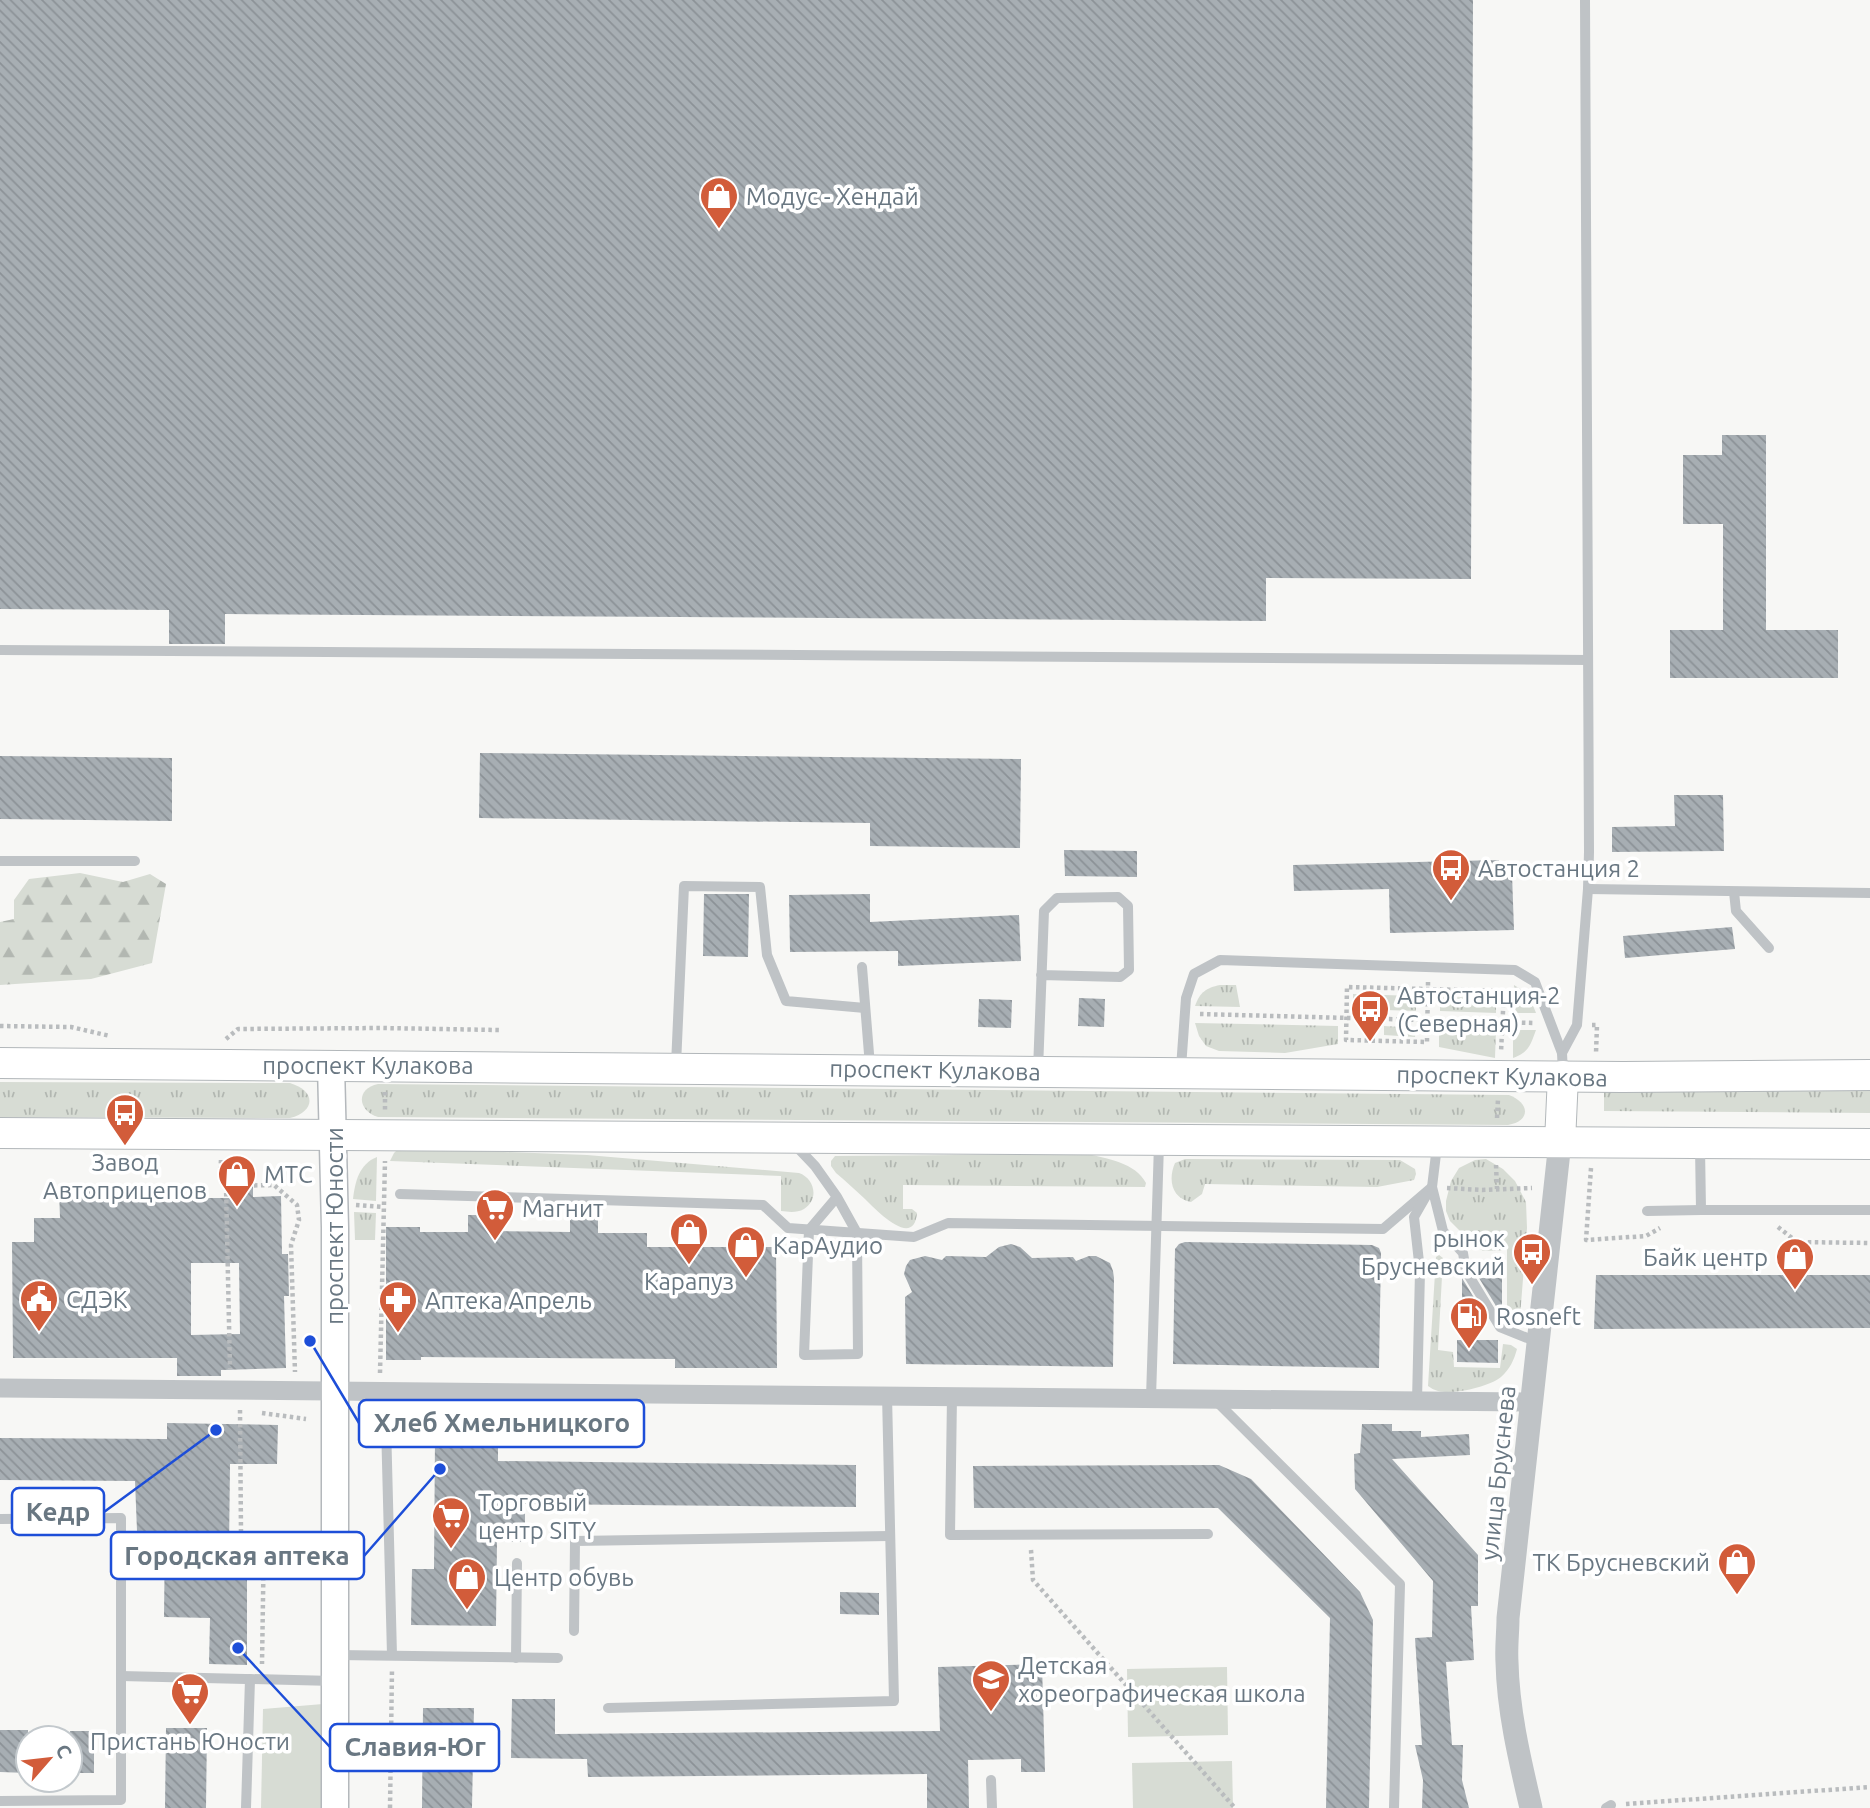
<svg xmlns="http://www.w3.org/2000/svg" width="1870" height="1808" font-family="Ubuntu,sans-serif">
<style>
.grass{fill:url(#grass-tufts)}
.forest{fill:url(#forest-firs)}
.park{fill:#d7dcd4}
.building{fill:url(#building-back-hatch);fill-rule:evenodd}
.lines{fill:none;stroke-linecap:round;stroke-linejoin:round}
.secondary-casing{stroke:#b4b8bc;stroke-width:29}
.primary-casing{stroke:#b2b7ba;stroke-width:32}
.path{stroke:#b9bcbe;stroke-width:4.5;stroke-dasharray:3.5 3.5;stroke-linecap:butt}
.service{stroke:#bfc3c6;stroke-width:10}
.minor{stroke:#bfc3c6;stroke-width:19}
.tertiary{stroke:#bfc3c6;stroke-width:23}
.secondary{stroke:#fff;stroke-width:26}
.primary{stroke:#fff;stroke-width:30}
.labels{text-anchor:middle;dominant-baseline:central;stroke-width:7;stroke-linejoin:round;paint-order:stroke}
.poi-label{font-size:24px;fill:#697782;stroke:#fff;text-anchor:start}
.street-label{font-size:24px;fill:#697782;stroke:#fff}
.leader{fill:none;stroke:#1d4ed8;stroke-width:2.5}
.callout-dot{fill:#1d4ed8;stroke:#fff;stroke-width:2.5}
.callout{fill:#fff;stroke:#1d4ed8;stroke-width:2.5}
.callout-label{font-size:26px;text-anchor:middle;font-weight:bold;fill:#697782}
</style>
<defs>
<pattern id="grass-tufts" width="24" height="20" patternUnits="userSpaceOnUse" patternTransform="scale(1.75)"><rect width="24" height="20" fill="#d7dcd4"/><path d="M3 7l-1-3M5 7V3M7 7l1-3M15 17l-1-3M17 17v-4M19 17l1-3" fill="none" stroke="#b2b7b1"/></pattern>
<pattern id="forest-firs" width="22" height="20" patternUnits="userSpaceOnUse" patternTransform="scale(1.75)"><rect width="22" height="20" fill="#d7dcd4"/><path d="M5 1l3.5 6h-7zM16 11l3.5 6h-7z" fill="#b2b7b1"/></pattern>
<pattern id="building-back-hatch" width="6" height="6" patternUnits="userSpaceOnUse" patternTransform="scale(1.75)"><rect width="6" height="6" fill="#a7aeb3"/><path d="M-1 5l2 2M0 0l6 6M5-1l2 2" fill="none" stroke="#8c9297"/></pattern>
</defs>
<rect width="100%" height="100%" fill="#f7f7f5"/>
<g class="grass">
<path d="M 1220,985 L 1236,985 L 1240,1007 L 1195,1006 C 1200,992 1206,988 1220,985 Z"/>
<path d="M 1514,985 C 1526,992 1531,1000 1536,1013 L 1513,1013 Z"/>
<path d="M 1353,994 L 1416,996 L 1416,1011 L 1353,1009 Z"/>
<path d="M 1440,997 L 1496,998 L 1496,1013 L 1440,1011 Z"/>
<path d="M 1195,1023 L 1338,1026 L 1338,1044 L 1285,1053 L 1219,1051 L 1206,1046 L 1199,1036 Z"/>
<path d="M 1384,1026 L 1416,1028 L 1415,1037 L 1384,1035 Z"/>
<path d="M 1439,1028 L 1496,1030 L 1495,1058 L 1439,1047 Z"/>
<path d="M 1513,1030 L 1536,1030 C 1530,1046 1529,1052 1513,1058 Z"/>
<path d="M 0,1082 L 290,1083 C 316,1091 316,1111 290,1118 L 0,1117 Z"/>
<path d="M 1604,1083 L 1870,1086 L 1870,1113 L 1604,1111 Z"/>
<path d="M 378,1084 L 1509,1095 C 1530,1103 1531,1121 1508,1125 L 378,1117 C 358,1111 355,1089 378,1084 Z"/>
<path d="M 399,1148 L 587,1155 L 799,1173 C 814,1178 820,1199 804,1209 C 797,1213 789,1212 781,1211 L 781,1176 L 390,1161 L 394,1153 Z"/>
<path d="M 1087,1154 C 1106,1158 1136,1163 1146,1183 L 1145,1187 L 903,1185 L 903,1209 L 912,1209 L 917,1213 C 914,1250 875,1209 865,1199 C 855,1190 846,1181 836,1173 L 831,1166 L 831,1161 L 835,1156 Z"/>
<path d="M 377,1157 L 376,1201 L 353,1199 C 355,1182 359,1164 377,1157 Z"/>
<path d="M 1185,1159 L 1400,1160 L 1415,1169 L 1416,1174 L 1414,1180 L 1377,1187 L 1205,1184 L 1202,1194 L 1191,1202 C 1171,1198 1168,1179 1175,1163 Z"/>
<path d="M 1486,1159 L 1503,1169 L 1515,1181 L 1526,1202 L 1527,1228 L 1520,1317 L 1512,1317 L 1507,1309 L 1507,1250 L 1483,1251 L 1472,1243 L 1450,1221 L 1446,1211 L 1446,1201 L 1451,1181 L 1459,1168 L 1475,1160 Z"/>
<path d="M 354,1212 L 376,1213 L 375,1240 L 355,1240 Z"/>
<path d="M 1439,1255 L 1443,1258 L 1438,1350 L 1453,1352 L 1454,1367 L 1500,1368 L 1503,1344 L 1511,1345 L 1517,1349 C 1514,1360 1510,1369 1501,1377 C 1489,1387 1453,1395 1438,1391 C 1434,1390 1431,1388 1428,1386 L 1436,1257 Z"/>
</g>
<path class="forest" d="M 80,873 L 123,882 L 150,874 L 166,884 L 152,963 L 91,979 L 0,985 L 0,922 L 14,919 L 14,900 L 29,879 Z"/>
<g class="park">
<path d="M 1227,1667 L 1228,1735 L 1128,1737 L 1127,1669 Z"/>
<path d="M 323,1704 L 323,1808 L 261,1808 L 263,1709 Z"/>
<path d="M 1232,1761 L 1233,1808 L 1133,1808 L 1132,1763 Z"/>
</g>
<g class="building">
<path d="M 0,0 L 1473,0 L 1471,579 L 1266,578 L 1266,621 L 225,614 L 225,644 L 169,644 L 169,610 L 0,609 Z"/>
<path d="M 1722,435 L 1766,435 L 1766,630 L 1838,630 L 1838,678 L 1670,678 L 1670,630 L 1723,630 L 1723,524 L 1683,524 L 1683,455 L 1722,455 Z"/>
<path d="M 480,753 L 1021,759 L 1020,848 L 870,846 L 870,823 L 479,818 Z"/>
<path d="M 0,756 L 172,758 L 172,821 L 0,819 Z"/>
<path d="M 1674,795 L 1723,795 L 1724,851 L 1612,852 L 1612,827 L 1675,826 Z"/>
<path d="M 1064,850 L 1137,851 L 1137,877 L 1065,876 Z"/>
<path d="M 1499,860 L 1499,875 L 1512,874 L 1514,930 L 1390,933 L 1389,889 L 1294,891 L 1293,865 Z"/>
<path d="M 704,894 L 749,894 L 748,957 L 703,956 Z"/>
<path d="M 870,894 L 870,922 L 1019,915 L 1021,961 L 898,966 L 898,951 L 790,952 L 789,895 Z"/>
<path d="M 1732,927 L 1735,949 L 1625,958 L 1623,936 Z"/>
<path d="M 1079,998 L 1105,999 L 1104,1027 L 1078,1026 Z"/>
<path d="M 979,999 L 1012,1000 L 1011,1028 L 978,1027 Z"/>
<path d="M 253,1167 L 253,1197 L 281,1196 L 282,1254 L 288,1254 L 289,1296 L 284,1296 L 286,1368 L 221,1370 L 221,1376 L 177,1376 L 177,1358 L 13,1358 L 12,1242 L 34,1242 L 34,1218 L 60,1218 L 59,1189 L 151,1191 L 151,1198 L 229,1198 L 228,1168 ZM 191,1263 L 239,1263 L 240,1334 L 191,1335 Z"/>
<path d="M 468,1215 L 494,1215 L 494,1231 L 570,1232 L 570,1217 L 598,1217 L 598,1233 L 647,1233 L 647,1247 L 776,1247 L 777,1368 L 675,1368 L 675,1359 L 421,1357 L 421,1360 L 386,1360 L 386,1227 L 420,1227 L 420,1232 L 468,1232 Z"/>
<path d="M 1185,1242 L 1372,1245 L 1379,1248 L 1381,1253 L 1379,1368 L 1173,1364 L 1175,1249 L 1179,1244 Z"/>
<path d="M 1011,1244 L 1020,1247 L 1032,1258 L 1073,1257 L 1076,1261 L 1089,1256 L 1096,1256 L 1110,1263 L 1113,1271 L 1114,1278 L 1113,1367 L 906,1364 L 905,1297 L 912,1292 L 904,1274 L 906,1266 L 910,1260 L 925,1256 L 942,1260 L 946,1256 L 986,1257 L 999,1247 Z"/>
<path d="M 1596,1275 L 1870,1275 L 1870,1328 L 1594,1329 Z"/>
<path d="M 1462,1278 L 1479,1306 L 1462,1306 Z"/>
<path d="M 1479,1278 L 1502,1278 L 1502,1306 L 1496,1306 Z"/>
<path d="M 1457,1340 L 1498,1340 L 1498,1363 L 1457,1362 Z"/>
<path d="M 167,1423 L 278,1425 L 277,1464 L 230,1464 L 229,1550 L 247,1550 L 247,1665 L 209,1664 L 210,1618 L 164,1617 L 165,1531 L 137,1531 L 135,1481 L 0,1480 L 0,1438 L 167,1439 Z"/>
<path d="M 1362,1424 L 1392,1424 L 1392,1431 L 1421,1431 L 1421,1437 L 1469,1434 L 1470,1455 L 1392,1459 L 1478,1555 L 1478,1606 L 1471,1606 L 1474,1660 L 1446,1662 L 1452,1745 L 1463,1745 L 1462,1780 L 1469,1808 L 1422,1808 L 1423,1780 L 1415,1745 L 1422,1745 L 1415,1638 L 1432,1637 L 1433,1581 L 1355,1489 L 1354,1454 L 1360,1453 Z"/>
<path d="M 435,1438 L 498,1439 L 498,1461 L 856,1465 L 856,1507 L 525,1504 L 525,1542 L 497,1541 L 496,1626 L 411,1625 L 412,1569 L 434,1569 Z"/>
<path d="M 1219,1465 L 1251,1479 L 1360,1592 L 1373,1620 L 1369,1808 L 1326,1808 L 1330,1618 L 1218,1508 L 974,1508 L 973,1466 Z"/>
<path d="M 840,1592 L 879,1593 L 879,1615 L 840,1614 Z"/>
<path d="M 1042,1664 L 1045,1772 L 1021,1772 L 1021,1759 L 968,1760 L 969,1808 L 927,1808 L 927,1774 L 588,1777 L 587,1759 L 511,1758 L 512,1699 L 555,1699 L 555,1734 L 940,1731 L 938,1667 Z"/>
<path d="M 423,1708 L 474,1708 L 472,1808 L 422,1808 Z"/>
<path d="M 166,1728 L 207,1728 L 206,1808 L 165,1808 Z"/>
<path d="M 0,1730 L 28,1730 L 28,1773 L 0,1772 Z"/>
<rect x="70" y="1731" width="24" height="42"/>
</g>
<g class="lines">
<defs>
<path id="secondary" d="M 331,1065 L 335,1228 L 335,1808"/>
<g id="primary">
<path d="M 0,1063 L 1623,1077 L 1870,1075"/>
<path d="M 0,1133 L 1870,1144"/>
<path d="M 1560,1142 L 1563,1076"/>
</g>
</defs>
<use href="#secondary" class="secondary-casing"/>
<use href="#primary" class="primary-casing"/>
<g class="path">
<path d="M 1428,982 C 1428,1002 1427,1022 1427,1042 L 1346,1040 L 1347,987 L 1504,991 L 1501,1052"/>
<path d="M 1200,1014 L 1534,1023"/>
<path d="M 1592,1025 L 1597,1025 L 1596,1053"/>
<path d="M 0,1026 L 71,1027 L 110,1036"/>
<path d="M 226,1039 L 238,1029 L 382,1028 L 499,1030"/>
<path d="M 385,1092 L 385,1111"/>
<path d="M 1497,1118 L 1498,1099"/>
<path d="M 221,1160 L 220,1178 L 226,1186 L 274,1185 L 297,1205 L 299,1220 L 291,1245 L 295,1372"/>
<path d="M 1496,1165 L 1497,1189"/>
<path d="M 1591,1168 L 1586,1240 L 1646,1236 L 1660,1228"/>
<path d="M 226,1186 L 230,1369"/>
<path d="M 1447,1188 L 1482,1190 L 1532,1188"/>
<path d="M 356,1205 L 383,1207"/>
<path d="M 1778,1227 L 1797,1242 L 1870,1243"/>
<path d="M 380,1373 L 385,1161"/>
<path d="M 240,1410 L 241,1533 L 264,1534 L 262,1664"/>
<path d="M 262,1413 L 306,1419"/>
<path d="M 399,1424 L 492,1422"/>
<path d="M 1498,1482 L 1498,1457 L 1504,1432"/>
<path d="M 1031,1550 L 1033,1580 L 1235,1808"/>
<path d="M 1626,1804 L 1870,1787"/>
<path d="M 390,1808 L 392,1669"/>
</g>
<g class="service">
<path d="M 0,650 L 1588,660"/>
<path d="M 0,861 L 135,861"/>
<path d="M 1588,889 L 1870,893"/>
<path d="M 1734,892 L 1736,911 L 1769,948"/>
<path d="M 862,967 L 870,1066"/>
<path d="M 1562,1053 L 1577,1025 L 1588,889 L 1589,852 L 1585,0"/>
<path d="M 676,1065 L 684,886 L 760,887 L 767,955 L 786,1001 L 865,1008"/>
<path d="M 1181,1068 L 1186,998 L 1194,974 L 1220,960 L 1515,970 L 1535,982 L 1562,1053 L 1563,1074"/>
<path d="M 1038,1070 L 1044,911 L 1057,898 L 1118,897 L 1128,906 L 1129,970 L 1120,977 L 1041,975"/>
<path d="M 795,1145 L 815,1166 L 837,1197 L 857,1233 L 858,1354 L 804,1355 L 809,1230 L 837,1197"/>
<path d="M 1437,1146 L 1432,1187 L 1443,1231 L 1463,1253 L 1466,1271 L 1500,1327 L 1537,1342"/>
<path d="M 1700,1147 L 1701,1210 L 1870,1210"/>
<path d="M 400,1194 L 763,1205 L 788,1228 L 914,1237 L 948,1223 L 1383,1229 L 1432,1187"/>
<path d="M 1647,1211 L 1701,1210"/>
<path d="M 379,1390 L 386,1424 L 392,1655"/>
<path d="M 952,1396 L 950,1535 L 1208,1534"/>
<path d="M 1151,1398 L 1159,1144"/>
<path d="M 1214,1399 L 1400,1584 L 1394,1808"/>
<path d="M 1417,1401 L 1420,1271 L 1414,1217 L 1426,1196"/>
<path d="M 0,1519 L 121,1518 L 121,1800 L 0,1801"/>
<path d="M 574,1631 L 575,1541 L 889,1536"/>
<path d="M 336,1655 L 558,1658"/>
<path d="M 516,1658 L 517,1563"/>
<path d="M 121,1676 L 334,1681"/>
<path d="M 608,1708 L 894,1701 L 887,1395"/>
<path d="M 991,1780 L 992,1808"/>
<path d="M 246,1808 L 250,1679"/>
<path d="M 1606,1808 L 1611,1805"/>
</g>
<path class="minor" d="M 0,1388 L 1531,1402"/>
<path class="tertiary" d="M 1531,1808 C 1520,1761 1508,1711 1507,1662 C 1506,1647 1508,1632 1508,1618 L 1560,1142"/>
<use href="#secondary" class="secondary"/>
<use href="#primary" class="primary"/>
</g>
<defs>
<symbol id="shop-pin" viewBox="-11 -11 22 30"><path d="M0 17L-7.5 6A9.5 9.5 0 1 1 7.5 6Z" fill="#d25c3a" stroke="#fff"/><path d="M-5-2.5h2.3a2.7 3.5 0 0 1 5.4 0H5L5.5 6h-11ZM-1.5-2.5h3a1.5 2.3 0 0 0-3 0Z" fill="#fff"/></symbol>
<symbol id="bus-pin" viewBox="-11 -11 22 30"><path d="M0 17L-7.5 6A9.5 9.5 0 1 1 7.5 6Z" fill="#d25c3a" stroke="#fff"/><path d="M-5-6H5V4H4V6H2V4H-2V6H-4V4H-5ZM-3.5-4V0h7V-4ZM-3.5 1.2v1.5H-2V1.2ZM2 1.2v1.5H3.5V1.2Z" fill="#fff"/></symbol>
<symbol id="supermarket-pin" viewBox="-11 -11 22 30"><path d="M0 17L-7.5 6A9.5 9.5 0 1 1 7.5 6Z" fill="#d25c3a" stroke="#fff"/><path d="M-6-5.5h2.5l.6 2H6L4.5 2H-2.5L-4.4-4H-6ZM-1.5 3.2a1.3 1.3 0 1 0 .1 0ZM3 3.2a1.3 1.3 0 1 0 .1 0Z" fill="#fff"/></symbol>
<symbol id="civic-pin" viewBox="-11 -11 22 30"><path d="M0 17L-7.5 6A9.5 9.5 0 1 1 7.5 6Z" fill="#d25c3a" stroke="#fff"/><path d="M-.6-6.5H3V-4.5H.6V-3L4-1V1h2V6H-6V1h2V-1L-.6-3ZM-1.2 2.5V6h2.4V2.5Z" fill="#fff"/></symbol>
<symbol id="pharmacy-pin" viewBox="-11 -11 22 30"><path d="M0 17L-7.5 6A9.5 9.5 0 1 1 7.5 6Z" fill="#d25c3a" stroke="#fff"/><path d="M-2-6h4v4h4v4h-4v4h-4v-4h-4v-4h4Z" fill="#fff"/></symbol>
<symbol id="fuel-pin" viewBox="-11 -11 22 30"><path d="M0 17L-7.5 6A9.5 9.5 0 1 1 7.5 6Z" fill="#d25c3a" stroke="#fff"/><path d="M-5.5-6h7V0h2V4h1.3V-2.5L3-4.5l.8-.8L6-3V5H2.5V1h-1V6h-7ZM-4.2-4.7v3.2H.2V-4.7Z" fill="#fff"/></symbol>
<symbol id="school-pin" viewBox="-11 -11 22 30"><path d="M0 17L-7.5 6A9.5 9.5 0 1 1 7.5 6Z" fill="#d25c3a" stroke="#fff"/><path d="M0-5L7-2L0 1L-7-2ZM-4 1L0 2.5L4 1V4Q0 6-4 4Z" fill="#fff"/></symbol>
</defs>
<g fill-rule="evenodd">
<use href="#shop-pin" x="697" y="174" width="44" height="60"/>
<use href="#bus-pin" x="1429" y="846" width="44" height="60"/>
<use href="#bus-pin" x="1348" y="987" width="44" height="60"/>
<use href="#bus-pin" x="103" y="1091" width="44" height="60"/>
<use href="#shop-pin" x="215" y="1152" width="44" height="60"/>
<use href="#supermarket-pin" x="473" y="1186" width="44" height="60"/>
<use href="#shop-pin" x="667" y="1210" width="44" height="60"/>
<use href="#shop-pin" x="724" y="1223" width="44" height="60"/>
<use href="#bus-pin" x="1510" y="1230" width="44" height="60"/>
<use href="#shop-pin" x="1773" y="1235" width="44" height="60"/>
<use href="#civic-pin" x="17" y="1277" width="44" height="60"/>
<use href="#pharmacy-pin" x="376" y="1278" width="44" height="60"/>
<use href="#fuel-pin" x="1447" y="1294" width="44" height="60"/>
<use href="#supermarket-pin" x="429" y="1494" width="44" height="60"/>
<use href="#shop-pin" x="1715" y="1540" width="44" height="60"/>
<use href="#shop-pin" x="445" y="1555" width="44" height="60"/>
<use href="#school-pin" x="969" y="1657" width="44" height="60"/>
<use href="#supermarket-pin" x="168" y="1670" width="44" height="60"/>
</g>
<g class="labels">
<g class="poi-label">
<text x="746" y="196">Модус - Хендай</text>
<text x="1478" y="868">Автостанция 2</text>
<text x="1397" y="995">Автостанция-2<tspan x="1397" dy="28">(Северная)</tspan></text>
<text x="125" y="1162" text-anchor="middle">Завод<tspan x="125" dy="28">Автоприцепов</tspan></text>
<text x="264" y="1174">МТС</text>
<text x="522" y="1208">Магнит</text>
<text x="1505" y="1238" text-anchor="end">рынок<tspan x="1505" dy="28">Брусневский</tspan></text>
<text x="773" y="1245">КарАудио</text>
<text x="1768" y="1257" text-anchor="end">Байк центр</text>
<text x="689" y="1281" text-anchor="middle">Карапуз</text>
<text x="66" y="1299">СДЭК</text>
<text x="425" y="1300">Аптека Апрель</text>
<text x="1496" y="1316">Rosneft</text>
<text x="478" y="1502">Торговый<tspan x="478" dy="28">центр SITY</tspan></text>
<text x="1710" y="1562" text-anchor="end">ТК Брусневский</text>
<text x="494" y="1577">Центр обувь</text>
<text x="1018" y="1665">Детская<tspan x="1018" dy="28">хореографическая школа</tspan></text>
<text x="190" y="1741" text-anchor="middle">Пристань Юности</text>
</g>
<g class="street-label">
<text x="368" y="1065">проспект Кулакова</text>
<text transform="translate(935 1070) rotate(1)">проспект Кулакова</text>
<text transform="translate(1502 1076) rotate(1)">проспект Кулакова</text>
<text transform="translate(334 1226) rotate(-90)">проспект Юности</text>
<text transform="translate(1498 1473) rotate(-84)">улица Бруснева</text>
</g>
</g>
<path class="leader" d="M310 1341L359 1423M216 1430L104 1512M440 1469L364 1556M238 1648L330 1747"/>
<g class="callout-dot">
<circle cx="310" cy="1341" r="7"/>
<circle cx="216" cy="1430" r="7"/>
<circle cx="440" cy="1469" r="7"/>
<circle cx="238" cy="1648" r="7"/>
</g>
<g class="callout">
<rect x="359" y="1400" width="285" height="47" rx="7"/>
<rect x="12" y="1488" width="92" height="47" rx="7"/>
<rect x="111" y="1532" width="253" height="47" rx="7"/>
<rect x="330" y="1724" width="169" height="47" rx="7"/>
</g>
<g class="callout-label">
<text x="502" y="1432">Хлеб Хмельницкого</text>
<text x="58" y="1521">Кедр</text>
<text x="237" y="1565">Городская аптека</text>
<text x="415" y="1756">Славия-Юг</text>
</g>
<g transform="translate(49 1759) rotate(62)"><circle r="33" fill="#ffffff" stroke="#c3c9cd" stroke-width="2"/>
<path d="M0-5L12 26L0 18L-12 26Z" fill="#d25c3a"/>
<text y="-10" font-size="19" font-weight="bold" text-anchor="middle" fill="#697782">С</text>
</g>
</svg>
